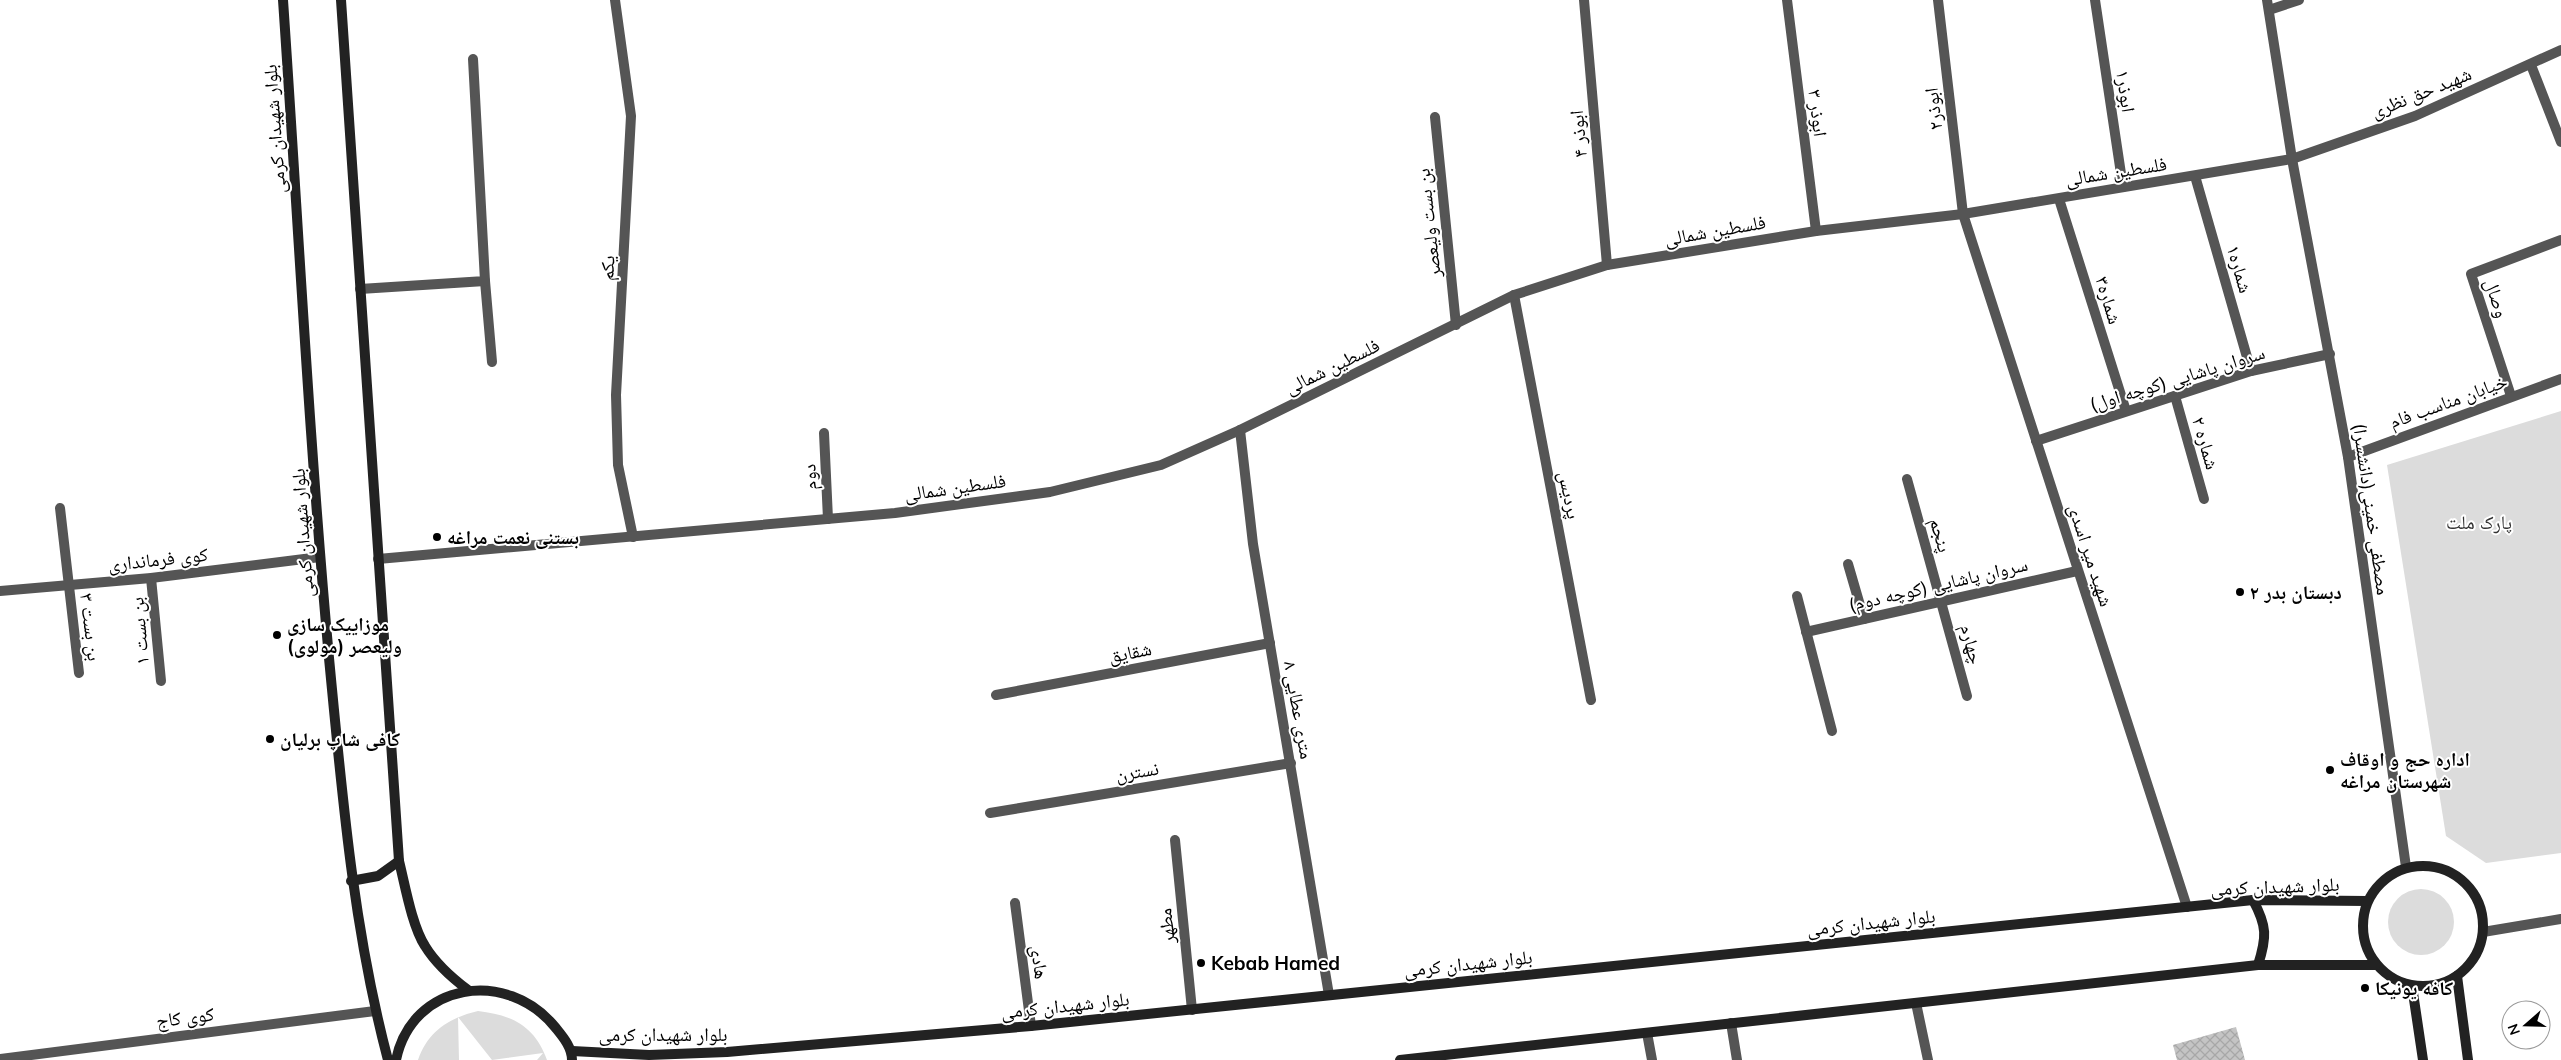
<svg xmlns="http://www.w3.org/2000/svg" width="2561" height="1060" font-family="Mulish,'Noto Naskh Arabic',sans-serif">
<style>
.green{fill:#dcdcdc}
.building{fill:url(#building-cross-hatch)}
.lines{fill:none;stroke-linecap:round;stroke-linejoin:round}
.service{stroke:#555;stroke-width:10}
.minor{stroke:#555;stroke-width:10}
.tertiary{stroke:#555;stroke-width:10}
.secondary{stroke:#222;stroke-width:10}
.poi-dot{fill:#000;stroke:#fff;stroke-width:2}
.labels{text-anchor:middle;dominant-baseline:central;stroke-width:4;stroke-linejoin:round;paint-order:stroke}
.street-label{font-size:19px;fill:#000;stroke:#fff}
.park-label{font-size:19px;fill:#333;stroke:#fff}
.poi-label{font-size:19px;font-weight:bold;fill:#000;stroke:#fff;text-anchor:start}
</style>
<defs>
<pattern id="building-cross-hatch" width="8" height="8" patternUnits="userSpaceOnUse" patternTransform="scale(1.25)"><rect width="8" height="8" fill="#c4c4c4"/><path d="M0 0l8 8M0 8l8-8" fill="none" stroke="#a7a7a7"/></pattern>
</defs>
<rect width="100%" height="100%" fill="#fff"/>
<g class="green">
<path d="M 2561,411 L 2561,853 L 2486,863 L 2446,836 L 2387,465 Z"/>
<circle cx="2421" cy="922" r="33"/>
<path d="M 478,1011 C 512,1015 535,1026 547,1060 L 537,1060 L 543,1053 L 492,1060 L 458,1017 L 459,1060 L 418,1060 C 428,1031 449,1018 478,1011 Z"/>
</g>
<path class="building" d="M 2236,1027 L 2245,1060 L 2177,1060 L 2173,1045 Z"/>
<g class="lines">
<g class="service">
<path d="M 1584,0 L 1607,265"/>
<path d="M 1787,0 L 1816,231"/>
<path d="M 1938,0 L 1963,214"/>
<path d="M 2095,0 L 2123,187"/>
<path d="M 2269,10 L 2299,0"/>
<path d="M 2531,65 L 2561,142"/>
<path d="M 1435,117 L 1456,325"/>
<path d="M 2195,176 L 2251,371"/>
<path d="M 2059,199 L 2126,411"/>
<path d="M 485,281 L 492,362"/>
<path d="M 360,289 L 485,281 L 473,59"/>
<path d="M 1514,295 L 1591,700"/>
<path d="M 2175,396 L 2204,499"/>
<path d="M 2511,396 L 2471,274 L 2561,240"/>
<path d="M 824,433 L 828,519"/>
<path d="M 2036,441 L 2251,371 L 2330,354"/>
<path d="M 1907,479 L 1967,696"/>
<path d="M 60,508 L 79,673"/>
<path d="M 1848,564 L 1864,619"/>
<path d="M 151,578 L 161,681"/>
<path d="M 1797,596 L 1832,731"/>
<path d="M 1806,632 L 2077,571"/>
<path d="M 996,695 L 1270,643"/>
<path d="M 990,813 L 1291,763"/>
<path d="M 1175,840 L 1192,1010"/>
<path d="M 1015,903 L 1031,1026"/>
<path d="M 1916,1003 L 1928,1060"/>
<path d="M 1731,1023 L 1737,1060"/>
<path d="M 1647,1033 L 1652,1060"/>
<path d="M 0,1059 L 375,1011"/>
</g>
<g class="minor">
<path d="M 615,0 L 631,116 L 616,395 L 618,465 L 633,537"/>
<path d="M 1963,214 L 2187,907"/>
<path d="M 1240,430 L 1253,544 L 1329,995"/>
<path d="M 2348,457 L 2561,379"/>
<path d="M 378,559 L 895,513 L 1050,492 L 1161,465 L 1240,430 L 1514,295 L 1607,265 L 1816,231 L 1963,214 L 2292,159"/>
<path d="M 0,591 L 151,578 L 320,557"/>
</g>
<g class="tertiary">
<path d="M 2267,0 L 2292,159 L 2348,457 L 2406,867"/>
<path d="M 2292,159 L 2415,116 L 2561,50"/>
<path d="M 2483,932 L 2561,919"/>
</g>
<g class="secondary">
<path d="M 283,0 C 298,219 309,439 329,658 C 342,793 353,928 388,1060"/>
<path d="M 341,0 L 399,861 C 405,885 412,926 425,946 C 436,964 452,978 468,990"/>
<circle cx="2423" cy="926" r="60"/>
<path d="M 351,881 L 378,876 L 399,861"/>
<path d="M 2253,900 C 2267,926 2267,937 2258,965"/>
<path d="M 2457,976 L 2468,1060"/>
<path d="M 2412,986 L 2423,1060"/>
<path d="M 572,1051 L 649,1055 L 727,1052 L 1031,1026 L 2253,900 L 2367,901"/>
<path d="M 396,1060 C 412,982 507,968 555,1027 C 563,1037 572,1047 572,1060"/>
<path d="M 1400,1060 L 2258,965 L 2376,965"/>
</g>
</g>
<g class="poi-dot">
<circle cx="437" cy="537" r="5"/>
<circle cx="2240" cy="592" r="5"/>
<circle cx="277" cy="635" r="5"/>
<circle cx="270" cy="739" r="5"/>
<circle cx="2330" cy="770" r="5"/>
<circle cx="1201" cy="963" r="5"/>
<circle cx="2365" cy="988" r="5"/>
</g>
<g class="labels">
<g class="street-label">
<text transform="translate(2126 91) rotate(82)">ابوذر۱</text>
<text transform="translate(2421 92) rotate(-22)">شهید حق نظری</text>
<text transform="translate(1933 109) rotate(-97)">ابوذر۲</text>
<text transform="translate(1818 113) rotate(83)">ابوذر ۳</text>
<text transform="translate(274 129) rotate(-94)">بلوار شهیدان کرمی</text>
<text transform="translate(1578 134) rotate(-95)">ابوذر ۴</text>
<text transform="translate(2116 171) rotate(-9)">فلسطین شمالی</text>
<text transform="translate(1428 223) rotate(-96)">بن بست ولیعصر</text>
<text transform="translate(1715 230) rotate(-10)">فلسطین شمالی</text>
<text transform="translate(607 268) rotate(-87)">یکم</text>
<text transform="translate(2240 269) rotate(74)">شماره۱</text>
<text transform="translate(2497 298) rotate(72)">وصال</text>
<text transform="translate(2109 300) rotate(73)">شماره۳</text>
<text transform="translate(1332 366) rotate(-26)">فلسطین شمالی</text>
<text transform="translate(2177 378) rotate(-17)">سروان پاشایی (کوچه اول)</text>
<text transform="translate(2448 401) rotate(-20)">خیابان مناسب فام</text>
<text transform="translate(2206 443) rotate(74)">شماره ۲</text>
<text transform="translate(809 477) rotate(-93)">دوم</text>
<text transform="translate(955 487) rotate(-8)">فلسطین شمالی</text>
<text transform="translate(1570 495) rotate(79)">پردیس</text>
<text transform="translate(2372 509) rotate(82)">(دانشسرا)مصطفی خمینی</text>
<text transform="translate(302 533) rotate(-94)">بلوار شهیدان کرمی</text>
<text transform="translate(1941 535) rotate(74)">پنجم</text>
<text transform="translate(2091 555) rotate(72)">شهید میر اسدی</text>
<text transform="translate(158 559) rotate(-6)">کوی فرمانداری</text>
<text transform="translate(1938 584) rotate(-13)">سروان پاشایی (کوچه دوم)</text>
<text transform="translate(91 627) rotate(83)">بن بست ۳</text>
<text transform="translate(139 631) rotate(-95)">بن بست ۱</text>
<text transform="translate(1972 644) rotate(75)">چهارم</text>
<text transform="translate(1130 652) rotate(-11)">شقایق</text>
<text transform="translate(1299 710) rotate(80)">۸ متری عطایی</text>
<text transform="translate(1137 771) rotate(-9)">نسترن</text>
<text transform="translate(2275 886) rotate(-2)">بلوار شهیدان کرمی</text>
<text transform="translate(1871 922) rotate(-6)">بلوار شهیدان کرمی</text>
<text transform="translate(1166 926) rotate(-96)">مطهر</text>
<text transform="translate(1040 962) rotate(82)">هادی</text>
<text transform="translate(1468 963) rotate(-6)">بلوار شهیدان کرمی</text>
<text transform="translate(1065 1005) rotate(-6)">بلوار شهیدان کرمی</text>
<text transform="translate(185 1017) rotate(-7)">کوی کاج</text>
<text x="663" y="1034">بلوار شهیدان کرمی</text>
</g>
<g class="park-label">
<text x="2479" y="522">پارک ملت</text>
</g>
<g class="poi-label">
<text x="447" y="537">بستنی نعمت مراغه</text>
<text x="2250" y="592">دبستان بدر ۲</text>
<text x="287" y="624">موزاییک سازی<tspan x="287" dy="22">ولیعصر (مولوی)</tspan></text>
<text x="280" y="739">کافی شاپ برلیان</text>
<text x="2340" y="759">اداره حج و اوقاف<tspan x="2340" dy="22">شهرستان مراغه</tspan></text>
<text x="1211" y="963">Kebab Hamed</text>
<text x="2375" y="988">کافه یونیکا</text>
</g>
</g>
<g transform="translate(2526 1025) rotate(250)"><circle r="24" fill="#ffffff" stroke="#999999"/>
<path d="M0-4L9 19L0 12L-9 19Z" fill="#000000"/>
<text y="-8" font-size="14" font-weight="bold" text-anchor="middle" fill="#000000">N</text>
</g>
</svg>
